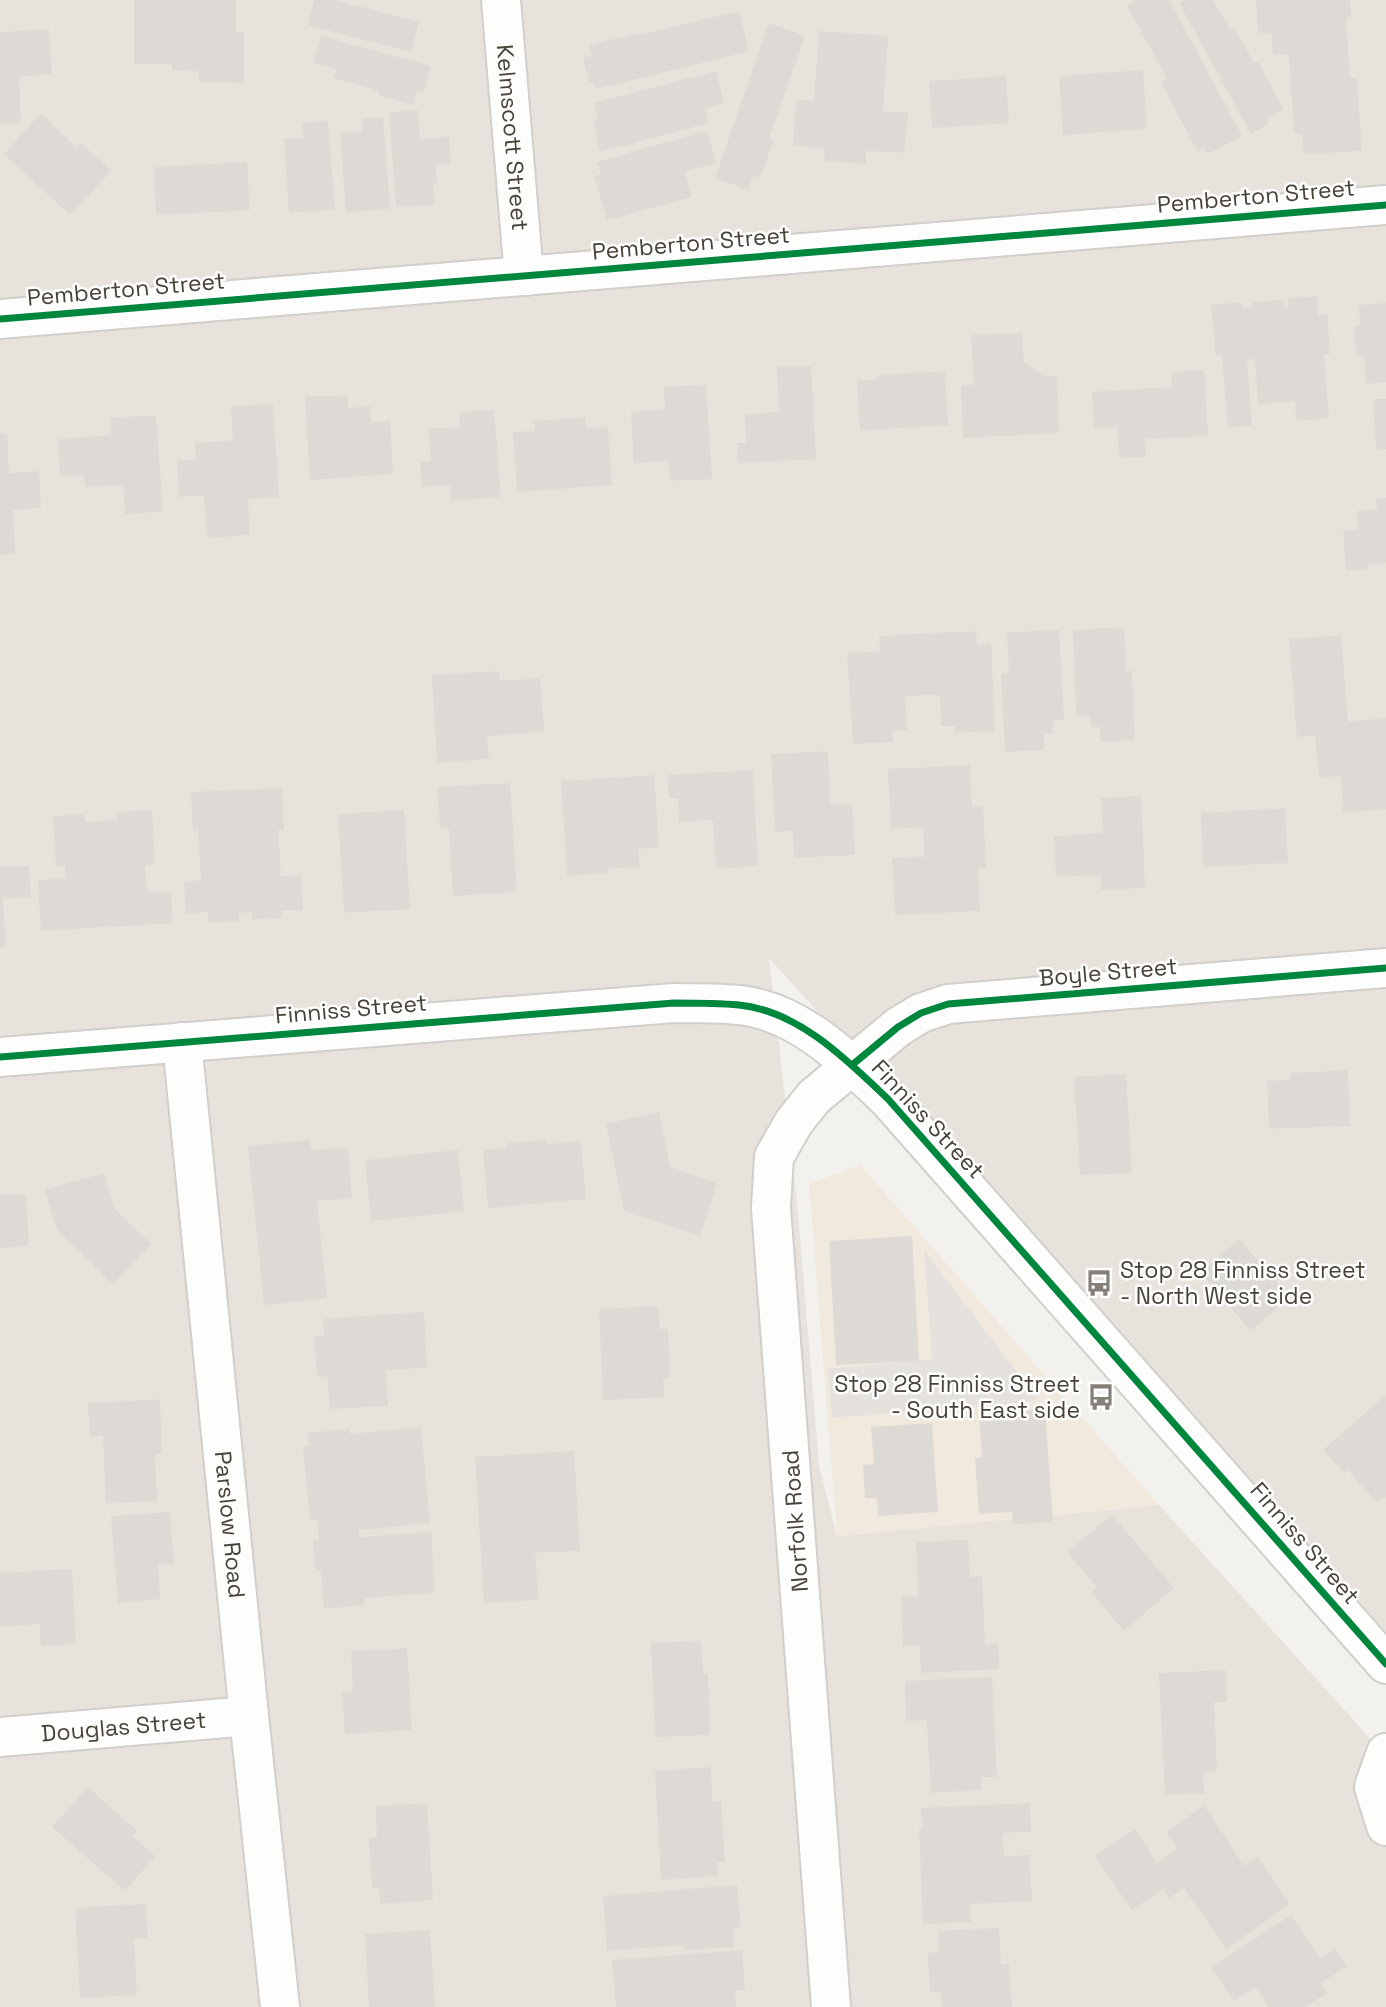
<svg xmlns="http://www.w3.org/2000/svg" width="1386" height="2007" font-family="'Space Grotesk',sans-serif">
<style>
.residential{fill:#e7e2db}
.commercial{fill:#f2e9de}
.parking{fill:#e5e2de}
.building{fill:#dddad5}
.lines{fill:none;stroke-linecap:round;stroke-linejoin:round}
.minor-casing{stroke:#d1cfcb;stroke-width:42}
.minor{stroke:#fdfdfc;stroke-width:38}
.cycleway-casing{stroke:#fff;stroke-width:11}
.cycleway{stroke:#00873e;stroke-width:7}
.labels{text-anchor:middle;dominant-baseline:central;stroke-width:5;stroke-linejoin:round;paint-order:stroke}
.street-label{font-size:23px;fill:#494238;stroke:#fff}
.poi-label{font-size:23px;fill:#494238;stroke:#fff;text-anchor:start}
</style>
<rect width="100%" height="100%" fill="#f3f1ed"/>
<path class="residential" d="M 0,0 L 1386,0 L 1386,1638 L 769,958 L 797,1202 L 819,1466 L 837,1536 L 1159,1505 L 1386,1756 L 1386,2007 L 0,2007 Z"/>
<path class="commercial" d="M 860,1165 L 1159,1505 L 837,1536 L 809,1184 Z"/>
<path class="parking" d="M 924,1250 L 1039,1401 L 832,1418 L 828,1369 L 932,1359 Z"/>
<g class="building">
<path d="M 134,0 L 236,0 L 236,32 L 244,32 L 244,83 L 199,82 L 198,71 L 172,70 L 172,64 L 134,64 Z"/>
<path d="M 314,0 L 335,0 L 419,22 L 411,52 L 308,25 Z"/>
<path d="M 1137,0 L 1169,0 L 1242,136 L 1207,154 L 1204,148 L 1198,152 L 1161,82 L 1167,79 L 1127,5 Z"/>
<path d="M 1185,0 L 1213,0 L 1230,30 L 1234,27 L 1254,63 L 1258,62 L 1284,109 L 1266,119 L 1268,124 L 1251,134 L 1179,3 Z"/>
<path d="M 1256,0 L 1350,0 L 1351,17 L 1346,17 L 1350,78 L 1357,78 L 1362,151 L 1303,154 L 1302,133 L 1294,134 L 1289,54 L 1273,55 L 1271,33 L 1258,33 Z"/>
<path d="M 739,11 L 749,51 L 596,89 L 593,82 L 589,82 L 583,58 L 592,56 L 589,45 L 638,33 L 638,35 Z"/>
<path d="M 769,23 L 805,36 L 769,138 L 774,140 L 760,178 L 753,175 L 748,190 L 715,178 Z"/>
<path d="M 49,29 L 52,74 L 19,77 L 21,123 L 0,125 L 0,32 Z"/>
<path d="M 819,31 L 888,36 L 883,111 L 908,113 L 904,153 L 866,151 L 866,164 L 824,161 L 825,148 L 793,146 L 796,100 L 814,101 Z"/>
<path d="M 321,36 L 431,66 L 424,92 L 417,90 L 413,105 L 379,96 L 379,91 L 334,78 L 337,69 L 313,63 Z"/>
<path d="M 1143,70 L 1147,129 L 1063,135 L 1059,76 Z"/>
<path d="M 716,71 L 724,103 L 705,108 L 709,123 L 600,152 L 593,121 L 598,119 L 594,103 Z"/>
<path d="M 1006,76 L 1009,123 L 932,128 L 929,81 Z"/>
<path d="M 418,110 L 420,139 L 449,137 L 451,163 L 435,165 L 437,183 L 433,183 L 435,205 L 396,207 L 389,112 Z"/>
<path d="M 41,113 L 77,148 L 81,143 L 111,171 L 70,215 L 4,154 Z"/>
<path d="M 383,117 L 390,209 L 346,212 L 340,133 L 363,131 L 362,119 Z"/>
<path d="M 328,121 L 335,210 L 289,213 L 284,139 L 304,138 L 302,123 Z"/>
<path d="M 707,131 L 716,163 L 685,172 L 692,197 L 607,220 L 594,176 L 601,174 L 597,162 Z"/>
<path d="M 247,162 L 250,210 L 156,215 L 154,167 Z"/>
<path d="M 1317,296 L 1318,315 L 1327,314 L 1330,354 L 1324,355 L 1329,418 L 1296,421 L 1295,401 L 1258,404 L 1255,359 L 1247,360 L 1252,425 L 1228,428 L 1222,356 L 1216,356 L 1211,305 L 1241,302 L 1242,308 L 1252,307 L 1251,302 L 1283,300 L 1283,307 L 1289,307 L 1288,298 Z"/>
<path d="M 1386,303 L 1386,382 L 1366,384 L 1364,355 L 1356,356 L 1354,326 L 1360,325 L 1359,305 Z"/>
<path d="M 1022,333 L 1024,362 L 1045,377 L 1057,376 L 1059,433 L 963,438 L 961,386 L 974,385 L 971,335 Z"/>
<path d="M 811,366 L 816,459 L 738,463 L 737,443 L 746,443 L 745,414 L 779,412 L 777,367 Z"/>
<path d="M 1204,370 L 1208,436 L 1145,439 L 1146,457 L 1119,458 L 1117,427 L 1094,428 L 1092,392 L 1172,387 L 1171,372 Z"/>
<path d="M 945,371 L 948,425 L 860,431 L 857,381 L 878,380 L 877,375 Z"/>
<path d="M 706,385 L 712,479 L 670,481 L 668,461 L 634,463 L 631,412 L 665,409 L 664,387 Z"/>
<path d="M 348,395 L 348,408 L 370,406 L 371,422 L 390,421 L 393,474 L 310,480 L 305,397 Z"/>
<path d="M 1373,399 L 1386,399 L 1386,449 L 1376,450 Z"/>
<path d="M 273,404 L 279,497 L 248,499 L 250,535 L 207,538 L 204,495 L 179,497 L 177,461 L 196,460 L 195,443 L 233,441 L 231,406 Z"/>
<path d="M 494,410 L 501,497 L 451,501 L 450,485 L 422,487 L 420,462 L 431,461 L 428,429 L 460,427 L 459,412 Z"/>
<path d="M 156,415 L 163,512 L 125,514 L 123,485 L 85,487 L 84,475 L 60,476 L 58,439 L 111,435 L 110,418 Z"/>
<path d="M 585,417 L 586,428 L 608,427 L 612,485 L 517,492 L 513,432 L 535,431 L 534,421 Z"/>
<path d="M 0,434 L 7,434 L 9,473 L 39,471 L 41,508 L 13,510 L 15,554 L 0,555 Z"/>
<path d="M 1386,498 L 1386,563 L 1367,564 L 1367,569 L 1346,571 L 1343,531 L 1358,530 L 1357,511 L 1377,509 L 1376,499 Z"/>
<path d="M 1124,627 L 1126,671 L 1132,671 L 1135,740 L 1101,742 L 1100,727 L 1091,727 L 1090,715 L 1076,716 L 1073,630 Z"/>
<path d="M 1059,630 L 1064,720 L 1053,721 L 1053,733 L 1044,734 L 1045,750 L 1005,752 L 1001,674 L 1009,674 L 1007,632 Z"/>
<path d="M 976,631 L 977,644 L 991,643 L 995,731 L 955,733 L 955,726 L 941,726 L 940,695 L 905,696 L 907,730 L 892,731 L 893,742 L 853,744 L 847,653 L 880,651 L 879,636 Z"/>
<path d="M 1341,635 L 1348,722 L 1386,718 L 1386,809 L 1343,813 L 1341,776 L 1319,778 L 1315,735 L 1297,737 L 1289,639 Z"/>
<path d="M 499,671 L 500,681 L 540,678 L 544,732 L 487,736 L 489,759 L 437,763 L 432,675 Z"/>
<path d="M 828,751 L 830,805 L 852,804 L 855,855 L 794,858 L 793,831 L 775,832 L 771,754 Z"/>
<path d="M 970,765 L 972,807 L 983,806 L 986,868 L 978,868 L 980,911 L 895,915 L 892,858 L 924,857 L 924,843 L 923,827 L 891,829 L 888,769 Z"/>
<path d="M 753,770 L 758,866 L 716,869 L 713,820 L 679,822 L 678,798 L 669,798 L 667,775 Z"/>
<path d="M 654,775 L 659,848 L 638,849 L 640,867 L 607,869 L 607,873 L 567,876 L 561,781 Z"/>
<path d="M 510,783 L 517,892 L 453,896 L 449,828 L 440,829 L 437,787 Z"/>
<path d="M 282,788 L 284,830 L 278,830 L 281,877 L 301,875 L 303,910 L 282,910 L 282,918 L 252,920 L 252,912 L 239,913 L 239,921 L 209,923 L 208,912 L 186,914 L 184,882 L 201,880 L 198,831 L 193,831 L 191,792 Z"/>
<path d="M 1141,796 L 1145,888 L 1101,890 L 1101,875 L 1056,877 L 1054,836 L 1103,833 L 1101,798 Z"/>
<path d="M 1285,808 L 1288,863 L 1203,867 L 1201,813 Z"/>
<path d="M 152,810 L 155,865 L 145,866 L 147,892 L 171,891 L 173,923 L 41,931 L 38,880 L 66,878 L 65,866 L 56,866 L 53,816 L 85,814 L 85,822 L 117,820 L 117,812 Z"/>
<path d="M 404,810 L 410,909 L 344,913 L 338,814 Z"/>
<path d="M 29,866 L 31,897 L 3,899 L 6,947 L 0,947 L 0,867 Z"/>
<path d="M 1348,1070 L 1350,1126 L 1269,1129 L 1267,1081 L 1290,1080 L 1290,1073 Z"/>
<path d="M 1126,1074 L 1132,1173 L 1080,1175 L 1074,1077 Z"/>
<path d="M 659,1112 L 670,1167 L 717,1183 L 700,1236 L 624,1211 L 606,1124 Z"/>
<path d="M 310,1140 L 311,1150 L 348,1147 L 352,1198 L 317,1201 L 327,1298 L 264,1305 L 248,1146 Z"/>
<path d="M 545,1140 L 546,1144 L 581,1141 L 586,1199 L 488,1208 L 483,1150 L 507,1148 L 507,1143 Z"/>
<path d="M 458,1150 L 464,1211 L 371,1221 L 365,1160 Z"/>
<path d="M 104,1173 L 114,1208 L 151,1244 L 113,1284 L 57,1230 L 45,1190 Z"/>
<path d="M 26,1194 L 29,1246 L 0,1248 L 0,1195 Z"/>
<path d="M 912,1236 L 919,1361 L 836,1365 L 829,1241 Z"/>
<path d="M 1239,1239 L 1290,1297 L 1251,1331 L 1201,1273 Z"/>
<path d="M 658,1306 L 660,1329 L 668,1329 L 670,1378 L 663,1379 L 664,1397 L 603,1400 L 599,1309 Z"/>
<path d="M 424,1312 L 427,1368 L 386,1370 L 388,1406 L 330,1409 L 327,1376 L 317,1377 L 314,1336 L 324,1335 L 323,1319 Z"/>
<path d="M 1386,1395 L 1386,1496 L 1377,1503 L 1348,1470 L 1344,1473 L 1323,1450 Z"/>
<path d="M 160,1399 L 162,1454 L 155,1454 L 157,1501 L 106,1503 L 103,1436 L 90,1436 L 88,1403 Z"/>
<path d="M 1045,1409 L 1053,1522 L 1013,1524 L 1012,1512 L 979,1514 L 975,1458 L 982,1457 L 979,1414 Z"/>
<path d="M 932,1423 L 938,1512 L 878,1516 L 877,1498 L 865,1498 L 863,1465 L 874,1464 L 871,1427 Z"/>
<path d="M 421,1427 L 430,1523 L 359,1530 L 359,1537 L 431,1532 L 435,1593 L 364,1598 L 365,1605 L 324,1609 L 321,1570 L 315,1571 L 313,1540 L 319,1540 L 317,1520 L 310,1520 L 303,1447 L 309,1446 L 307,1433 L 350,1429 L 350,1434 Z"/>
<path d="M 574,1451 L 580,1551 L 535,1553 L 539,1600 L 484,1603 L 475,1457 Z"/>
<path d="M 170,1512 L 174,1564 L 158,1565 L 160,1599 L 118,1603 L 111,1516 Z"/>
<path d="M 1112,1515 L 1174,1588 L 1124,1631 L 1091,1592 L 1097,1587 L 1067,1552 Z"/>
<path d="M 968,1540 L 970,1577 L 982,1576 L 985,1644 L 998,1643 L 999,1669 L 921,1673 L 920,1645 L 903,1646 L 901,1597 L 918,1596 L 916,1542 Z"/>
<path d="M 72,1569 L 76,1644 L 41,1646 L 40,1624 L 0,1627 L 0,1573 Z"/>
<path d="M 701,1641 L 703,1674 L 708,1673 L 710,1735 L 655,1737 L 651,1643 Z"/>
<path d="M 407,1648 L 412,1730 L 345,1734 L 342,1692 L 353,1691 L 351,1651 Z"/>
<path d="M 1226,1670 L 1227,1702 L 1214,1702 L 1217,1771 L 1203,1772 L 1204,1793 L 1165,1795 L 1159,1673 Z"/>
<path d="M 992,1677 L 997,1777 L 981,1777 L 982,1790 L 931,1793 L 927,1720 L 906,1721 L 905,1681 Z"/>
<path d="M 711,1767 L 712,1801 L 721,1801 L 725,1862 L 717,1862 L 718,1876 L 661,1880 L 655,1771 Z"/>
<path d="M 88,1787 L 137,1831 L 132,1836 L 155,1856 L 125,1891 L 52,1827 Z"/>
<path d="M 427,1803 L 433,1900 L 380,1904 L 379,1888 L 372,1889 L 369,1838 L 377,1837 L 376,1806 Z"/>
<path d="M 1030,1803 L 1031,1832 L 1003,1833 L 1004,1856 L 1029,1855 L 1032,1901 L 970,1904 L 971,1922 L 923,1924 L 919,1828 L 923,1828 L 921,1808 Z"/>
<path d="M 1204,1805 L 1244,1866 L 1258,1857 L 1290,1904 L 1226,1949 L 1184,1888 L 1169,1898 L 1163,1889 L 1132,1910 L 1095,1856 L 1135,1829 L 1157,1863 L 1177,1848 L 1166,1832 Z"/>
<path d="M 737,1885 L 741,1927 L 733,1927 L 734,1947 L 684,1950 L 683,1945 L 607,1951 L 603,1896 Z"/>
<path d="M 146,1904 L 148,1938 L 134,1939 L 137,1995 L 80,1998 L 75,1908 Z"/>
<path d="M 1291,1915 L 1320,1959 L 1335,1948 L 1347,1966 L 1321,1983 L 1327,1993 L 1305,2007 L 1269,2007 L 1256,1987 L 1234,2001 L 1211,1968 Z"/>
<path d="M 999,1928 L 1001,1964 L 1009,1964 L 1012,2007 L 942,2007 L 941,1992 L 930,1992 L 928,1953 L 939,1952 L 938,1931 Z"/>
<path d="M 430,1930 L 435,2007 L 369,2007 L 365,1934 Z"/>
<path d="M 742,1950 L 745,1990 L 735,1990 L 736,2007 L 616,2007 L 612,1960 Z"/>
</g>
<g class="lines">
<defs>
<g id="minor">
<path id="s1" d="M 501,0 L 524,276"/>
<path d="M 0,319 L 1386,205"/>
<path id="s2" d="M 182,1042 L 249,1716 L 280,2007"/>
<path d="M 0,1057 L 674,1003 C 695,1003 717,1003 739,1005 C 799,1011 847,1060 888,1099 L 1386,1664"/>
<path id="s3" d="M 0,1737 L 249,1716"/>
<path d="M 1386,1753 L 1374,1787 L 1386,1826"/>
<path d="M 831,2007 L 771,1208 L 774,1157 L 794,1122 L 814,1097 L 898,1027 L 921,1013 L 948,1004 L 1386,968"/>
</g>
</defs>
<use href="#minor" class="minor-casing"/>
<use href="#minor" class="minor"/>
<defs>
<g id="cycleway">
<path d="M 0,319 L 1386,205"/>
<path d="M 0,1057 L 674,1003 C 695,1003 717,1003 739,1005 C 799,1011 847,1060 888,1099 L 1386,1664"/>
<path d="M 852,1065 L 898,1027 L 921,1013 L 948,1004 L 1386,968"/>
</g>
</defs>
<use href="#cycleway" class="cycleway-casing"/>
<use href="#cycleway" class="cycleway"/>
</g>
<defs>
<symbol id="bus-bare" viewBox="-9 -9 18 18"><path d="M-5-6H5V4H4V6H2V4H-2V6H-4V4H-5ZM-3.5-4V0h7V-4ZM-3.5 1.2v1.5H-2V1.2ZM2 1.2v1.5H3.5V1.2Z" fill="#847f77" stroke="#fff" stroke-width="2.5" paint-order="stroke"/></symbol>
</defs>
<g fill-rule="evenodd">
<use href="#bus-bare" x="1080" y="1264" width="38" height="38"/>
<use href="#bus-bare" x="1082" y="1378" width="38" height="38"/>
</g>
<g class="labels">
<g class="street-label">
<text stroke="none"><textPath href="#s1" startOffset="138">Kelmscott Street</textPath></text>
<text transform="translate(1256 196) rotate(-5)">Pemberton Street</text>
<text transform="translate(691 243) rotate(-5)">Pemberton Street</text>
<text transform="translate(126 289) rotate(-5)">Pemberton Street</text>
<text transform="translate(1108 972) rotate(-5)">Boyle Street</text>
<text transform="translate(351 1009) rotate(-5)">Finniss Street</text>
<text transform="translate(928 1119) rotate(47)">Finniss Street</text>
<text transform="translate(795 1521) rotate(-94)">Norfolk Road</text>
<text stroke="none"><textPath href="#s2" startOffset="485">Parslow Road</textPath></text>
<text transform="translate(1305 1543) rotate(49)">Finniss Street</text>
<text stroke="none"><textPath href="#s3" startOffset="124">Douglas Street</textPath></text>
</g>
<g class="poi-label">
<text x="1120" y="1270">Stop 28 Finniss Street<tspan x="1120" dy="26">- North West side</tspan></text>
<text x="1080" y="1384" text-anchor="end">Stop 28 Finniss Street<tspan x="1080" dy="26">- South East side</tspan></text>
</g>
</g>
</svg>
